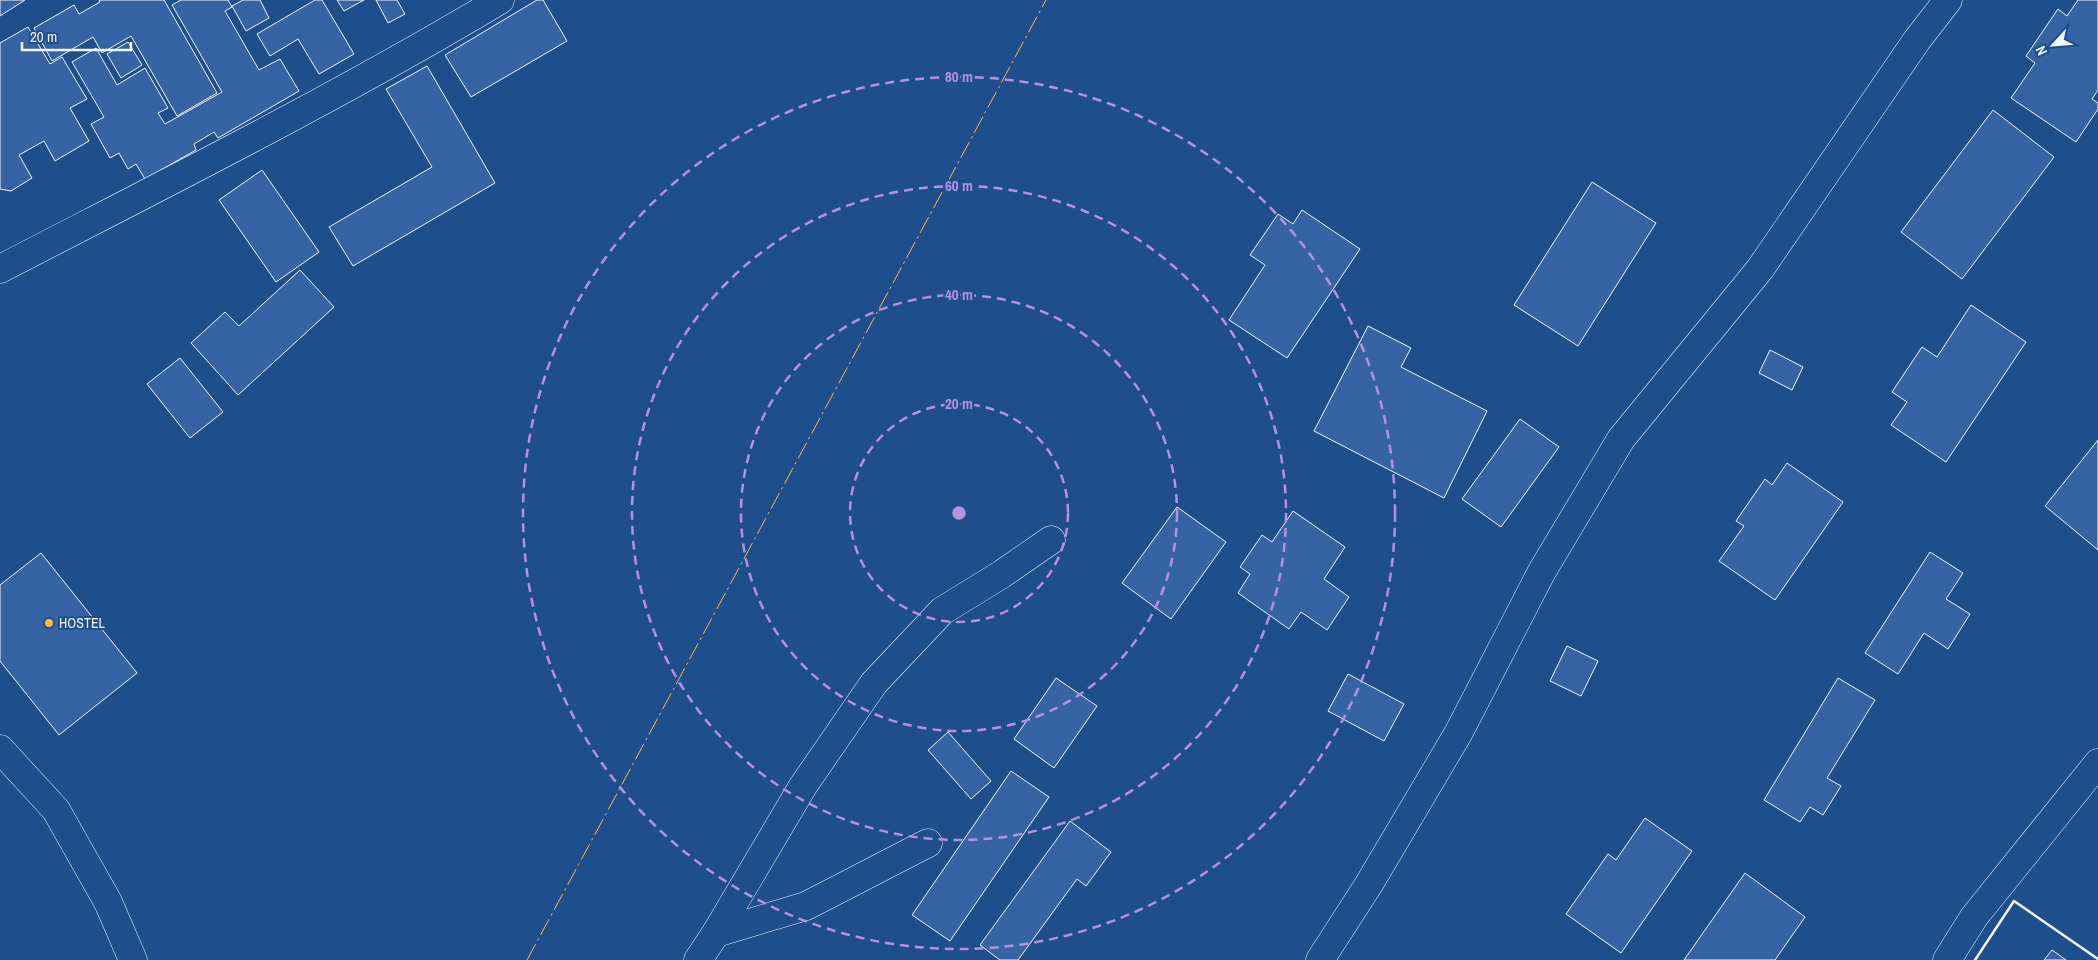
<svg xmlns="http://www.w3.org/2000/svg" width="2098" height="960" font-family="'Archivo Narrow',sans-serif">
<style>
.building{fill:#3563a3;stroke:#f2f6ff}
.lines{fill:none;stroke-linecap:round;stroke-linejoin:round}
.street-casing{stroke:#f2f6ff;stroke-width:29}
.street{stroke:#1f4e8c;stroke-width:28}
.wall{stroke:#f2f6ff;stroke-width:2.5}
.power{stroke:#ffb74d;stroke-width:1;stroke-dasharray:18 4 2.5 4;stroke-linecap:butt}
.ring{fill:none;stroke:#b691df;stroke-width:2.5;stroke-dasharray:9 6}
.poi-dot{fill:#ffb74d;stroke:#1f4e8c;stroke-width:2}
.labels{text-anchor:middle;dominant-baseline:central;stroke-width:4;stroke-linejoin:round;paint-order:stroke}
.poi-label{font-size:14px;fill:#f2f6ff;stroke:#1f4e8c;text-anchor:start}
.centre{fill:#b691df;stroke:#1f4e8c;stroke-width:2.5}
.ring-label{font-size:15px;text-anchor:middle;font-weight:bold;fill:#b691df;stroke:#1f4e8c;stroke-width:4;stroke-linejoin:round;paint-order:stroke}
</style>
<rect width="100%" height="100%" fill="#1f4e8c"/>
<g class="building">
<path d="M 0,0 L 25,0 L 0,16 Z"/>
<path d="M 99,0 L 164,0 L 217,93 L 177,116 L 131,36 L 102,53 L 93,37 L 52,61 L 34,28 L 74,5 L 79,14 L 100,2 Z"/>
<path d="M 181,0 L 228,0 L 232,7 L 225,11 L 259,70 L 280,59 L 299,91 L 218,138 L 214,132 L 194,144 L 196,150 L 145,179 L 136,164 L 128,169 L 119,153 L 110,158 L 91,124 L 104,117 L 72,62 L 96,48 L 117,85 L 145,68 L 168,108 L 158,113 L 165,124 L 222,92 L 172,5 Z"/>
<path d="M 243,0 L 260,0 L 269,18 L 246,31 L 232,6 Z"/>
<path d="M 315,0 L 322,0 L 354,54 L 319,74 L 298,39 L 270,56 L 257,34 Z"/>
<path d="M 337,0 L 364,0 L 344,11 Z"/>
<path d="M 376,0 L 397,0 L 405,14 L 388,23 Z"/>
<path d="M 537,0 L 543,0 L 567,41 L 471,97 L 445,55 Z"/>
<path d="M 2078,0 L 2098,0 L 2098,90 L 2092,99 L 2098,103 L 2098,109 L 2076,142 L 2011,98 L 2035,63 L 2026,56 L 2058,9 L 2067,16 Z"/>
<path d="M 28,27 L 50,64 L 62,57 L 87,99 L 70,108 L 89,141 L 55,161 L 44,141 L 19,155 L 32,178 L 11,191 L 0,189 L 0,43 Z"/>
<path d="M 128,42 L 142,65 L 121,78 L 107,54 Z"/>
<path d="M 427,66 L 495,183 L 353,266 L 329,227 L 432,167 L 386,89 Z"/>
<path d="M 1993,110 L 2054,157 L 1962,279 L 1901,232 Z"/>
<path d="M 262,170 L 319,252 L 276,282 L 219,200 Z"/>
<path d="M 1592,182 L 1656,223 L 1578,346 L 1514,305 Z"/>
<path d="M 1302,210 L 1360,249 L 1287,358 L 1229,320 L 1265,265 L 1250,255 L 1278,214 L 1293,224 Z"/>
<path d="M 300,270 L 334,307 L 238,395 L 191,343 L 225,312 L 239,326 Z"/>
<path d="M 1971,305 L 2026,342 L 1946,462 L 1891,425 L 1907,402 L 1892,392 L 1922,347 L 1937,357 Z"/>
<path d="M 1368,326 L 1411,348 L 1401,367 L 1487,411 L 1444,498 L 1314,431 Z"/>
<path d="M 1770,350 L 1803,367 L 1792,390 L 1759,373 Z"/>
<path d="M 180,358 L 223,412 L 190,438 L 147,384 Z"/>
<path d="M 1520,419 L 1559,447 L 1501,527 L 1462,499 Z"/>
<path d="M 2098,440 L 2098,550 L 2045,506 Z"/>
<path d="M 1787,463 L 1843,502 L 1775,600 L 1719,561 L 1744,526 L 1736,521 L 1765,479 L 1772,485 Z"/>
<path d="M 1177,507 L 1226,542 L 1171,619 L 1122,583 Z"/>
<path d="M 1293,511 L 1345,547 L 1324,579 L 1349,597 L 1327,630 L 1301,612 L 1289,629 L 1238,593 L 1250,574 L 1240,567 L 1262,535 L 1272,542 Z"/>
<path d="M 1930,552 L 1963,573 L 1946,599 L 1970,614 L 1948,649 L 1924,633 L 1898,674 L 1865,653 Z"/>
<path d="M 41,553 L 137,673 L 59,735 L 0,661 L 0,585 Z"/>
<path d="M 1567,646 L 1598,661 L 1581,696 L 1550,681 Z"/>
<path d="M 1348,674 L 1404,704 L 1384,741 L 1328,711 Z"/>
<path d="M 1056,678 L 1097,706 L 1054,768 L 1014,739 Z"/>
<path d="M 1838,678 L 1875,700 L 1827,778 L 1841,786 L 1823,815 L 1810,807 L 1800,822 L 1764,800 Z"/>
<path d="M 948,732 L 991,781 L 971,799 L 928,750 Z"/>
<path d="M 1011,771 L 1049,797 L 950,941 L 912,915 Z"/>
<path d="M 1645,818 L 1692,851 L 1621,953 L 1566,914 L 1608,854 L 1616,860 Z"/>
<path d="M 1070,821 L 1111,852 L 1086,886 L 1077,879 L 1018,960 L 1000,960 L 980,945 Z"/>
<path d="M 1745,873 L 1805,917 L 1775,960 L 1684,960 Z"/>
<path d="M 2052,950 L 2066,960 L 2044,960 Z"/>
</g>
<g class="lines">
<defs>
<g id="street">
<path d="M 0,269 C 168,182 338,97 500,0"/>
<path d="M 0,749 L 56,810 L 108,902 L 133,960"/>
<path d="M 716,933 L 806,906 L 928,843"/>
<path d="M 698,960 L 716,933 L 803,786 L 874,683 L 942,611 L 1002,574 L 1051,540"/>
<path d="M 1320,960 L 1369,884 L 1459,732 L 1541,573 L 1621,439 L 1760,269 L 1917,40 L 1948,0"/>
<path d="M 1947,960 L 1974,917 L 2098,763"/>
</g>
</defs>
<use href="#street" class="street-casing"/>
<use href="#street" class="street"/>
<path class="wall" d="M 1975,960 L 2014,901 L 2098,959"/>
<path class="power" d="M 527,960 L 1046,0"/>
</g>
<g class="ring">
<circle cx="959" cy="513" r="109"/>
<circle cx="959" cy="513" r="218"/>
<circle cx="959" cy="513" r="327"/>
<circle cx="959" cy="513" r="436"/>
</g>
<circle class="poi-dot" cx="49" cy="623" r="5"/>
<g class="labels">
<g class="poi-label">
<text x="59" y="623">HOSTEL</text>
</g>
</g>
<circle cx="959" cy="513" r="8" class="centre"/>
<g class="ring-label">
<text x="959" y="82">80 m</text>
<text x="959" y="191">60 m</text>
<text x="959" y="300">40 m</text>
<text x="959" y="409">20 m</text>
</g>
<g transform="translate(2053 45) rotate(244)" stroke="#1f4e8c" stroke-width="4" paint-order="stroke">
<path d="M0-4L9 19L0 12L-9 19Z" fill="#f2f6ff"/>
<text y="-8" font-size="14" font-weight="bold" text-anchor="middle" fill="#f2f6ff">N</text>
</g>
<path d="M22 42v8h109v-8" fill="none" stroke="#f2f6ff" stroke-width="2.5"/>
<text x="30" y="42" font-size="15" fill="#f2f6ff" stroke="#1f4e8c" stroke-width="4" paint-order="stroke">20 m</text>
</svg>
